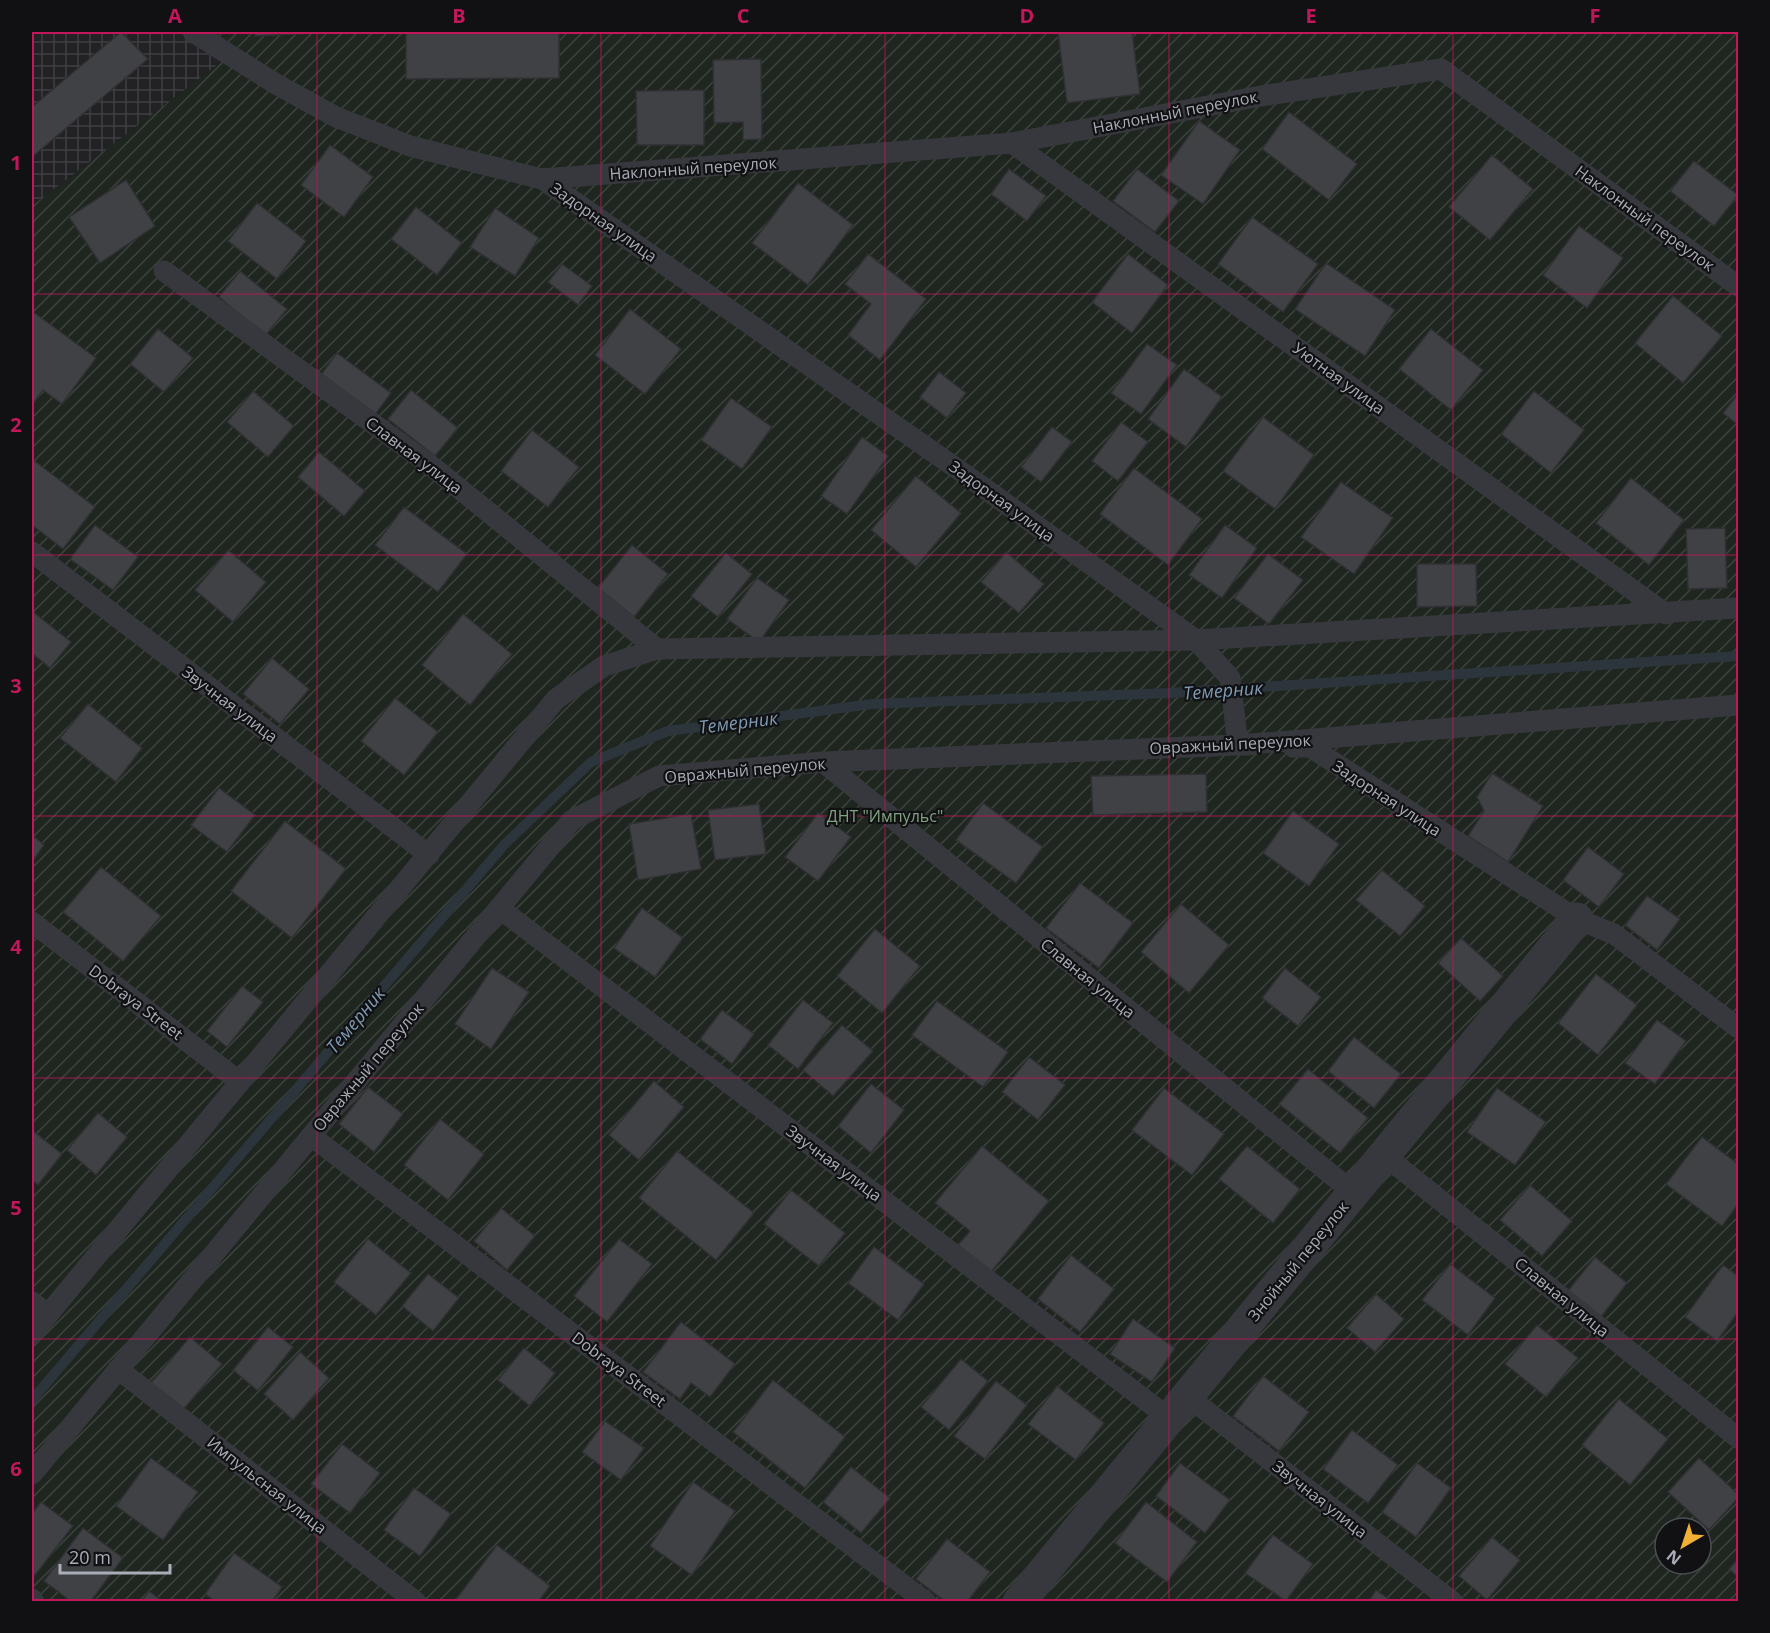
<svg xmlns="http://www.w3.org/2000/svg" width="1770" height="1633" font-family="'Open Sans',sans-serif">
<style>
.industrial{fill:url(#industrial-grid)}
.garden{fill:url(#garden-furrows);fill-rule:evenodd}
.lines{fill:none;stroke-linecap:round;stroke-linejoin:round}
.stream{stroke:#2c353c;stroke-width:10}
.building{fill:#404145;stroke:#303034;stroke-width:1.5}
.lane{stroke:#37383d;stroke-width:21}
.street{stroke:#37383d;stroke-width:33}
.grid{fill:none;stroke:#c2185b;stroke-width:1.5;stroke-opacity:0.55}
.labels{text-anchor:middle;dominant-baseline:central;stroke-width:4.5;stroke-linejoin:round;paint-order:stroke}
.street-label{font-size:16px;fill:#a8adb8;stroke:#111113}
.park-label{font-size:16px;fill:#7fa381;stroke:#111113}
.water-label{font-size:18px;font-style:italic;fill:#7f9bb3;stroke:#111113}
.neatline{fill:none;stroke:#c2185b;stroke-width:2}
.grid-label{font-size:20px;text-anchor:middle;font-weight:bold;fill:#c2185b}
</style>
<defs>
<pattern id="industrial-grid" width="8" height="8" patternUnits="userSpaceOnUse" patternTransform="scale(1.5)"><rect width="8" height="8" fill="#222225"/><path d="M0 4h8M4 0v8" fill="none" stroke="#3f3f43"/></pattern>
<pattern id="garden-furrows" width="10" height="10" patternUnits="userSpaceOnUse" patternTransform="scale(1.5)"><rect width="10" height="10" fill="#1e261f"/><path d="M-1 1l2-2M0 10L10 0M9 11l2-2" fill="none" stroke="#3c433d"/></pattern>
</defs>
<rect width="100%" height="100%" fill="#161618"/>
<path class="industrial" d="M 32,32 L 193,32 L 229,56 L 32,206 Z"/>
<path class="garden" d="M 208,32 L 1738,32 L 1738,1601 L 32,1602 L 32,206 L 229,56 ZM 1665,1528 L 1701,1528 L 1701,1564 L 1665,1564 Z"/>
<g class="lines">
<path class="stream" d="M 32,1400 L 504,845 L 591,762 L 668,731 L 872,704 L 1170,693 L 1738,656"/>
</g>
<g class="building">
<path d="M 121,32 L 148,59 L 32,157 L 32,107 Z"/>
<path d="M 255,32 L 315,32 L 315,33 L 255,36 Z"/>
<path d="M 315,32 L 359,32 L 315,33 Z"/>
<path d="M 406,32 L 559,32 L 559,78 L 406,79 Z"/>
<path d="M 1058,32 L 1132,32 L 1140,94 L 1067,103 Z"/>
<path d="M 761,59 L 762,139 L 743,140 L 743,122 L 714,123 L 713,60 Z"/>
<path d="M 704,90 L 704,145 L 637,145 L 636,91 Z"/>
<path d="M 1289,112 L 1357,164 L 1329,200 L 1262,149 Z"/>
<path d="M 1199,121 L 1240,150 L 1203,204 L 1161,175 Z"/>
<path d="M 330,145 L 373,177 L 344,217 L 301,185 Z"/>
<path d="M 1492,155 L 1533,189 L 1490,240 L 1449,207 Z"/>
<path d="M 1694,161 L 1738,195 L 1714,226 L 1670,191 Z"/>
<path d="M 1009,169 L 1046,196 L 1027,221 L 991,194 Z"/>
<path d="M 1137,169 L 1179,201 L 1155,232 L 1113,201 Z"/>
<path d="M 126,180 L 155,226 L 100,263 L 69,217 Z"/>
<path d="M 798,183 L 853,225 L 808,285 L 752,243 Z"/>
<path d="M 257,203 L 306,241 L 277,279 L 228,241 Z"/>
<path d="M 416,207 L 462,243 L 437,275 L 391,239 Z"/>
<path d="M 495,208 L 539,238 L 515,276 L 470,247 Z"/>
<path d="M 1252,217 L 1318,264 L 1283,312 L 1218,264 Z"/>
<path d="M 1579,226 L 1623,258 L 1587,308 L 1543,275 Z"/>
<path d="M 868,254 L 926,299 L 880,360 L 848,335 L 871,304 L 845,284 Z"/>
<path d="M 1128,254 L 1168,285 L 1132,333 L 1092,302 Z"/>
<path d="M 1326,263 L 1395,310 L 1365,356 L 1295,309 Z"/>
<path d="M 562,264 L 592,286 L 578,305 L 548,282 Z"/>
<path d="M 240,271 L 287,309 L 265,336 L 219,297 Z"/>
<path d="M 1673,296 L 1722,336 L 1683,383 L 1635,343 Z"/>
<path d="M 630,309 L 681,349 L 645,394 L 595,355 Z"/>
<path d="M 32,311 L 96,358 L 62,404 L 43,390 L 32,405 Z"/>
<path d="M 158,329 L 193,358 L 164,392 L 130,364 Z"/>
<path d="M 1431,329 L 1483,370 L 1451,410 L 1399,369 Z"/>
<path d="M 1147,344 L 1177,365 L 1141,414 L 1111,393 Z"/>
<path d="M 337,353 L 391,393 L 374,416 L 320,376 Z"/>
<path d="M 1184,369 L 1222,397 L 1186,447 L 1148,419 Z"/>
<path d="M 939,372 L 966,393 L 947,418 L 920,397 Z"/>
<path d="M 411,390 L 458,428 L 435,456 L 388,419 Z"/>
<path d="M 253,391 L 294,426 L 268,457 L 227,422 Z"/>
<path d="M 1534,391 L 1584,430 L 1551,473 L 1501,434 Z"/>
<path d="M 1738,394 L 1738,425 L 1723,413 Z"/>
<path d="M 731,398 L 772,427 L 742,469 L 701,440 Z"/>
<path d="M 1263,417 L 1314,455 L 1275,509 L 1223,471 Z"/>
<path d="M 1121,422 L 1148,442 L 1118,481 L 1092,461 Z"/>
<path d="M 1052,427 L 1072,442 L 1041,482 L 1021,467 Z"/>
<path d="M 532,430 L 579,467 L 548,507 L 501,471 Z"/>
<path d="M 862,437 L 888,456 L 847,514 L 821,496 Z"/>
<path d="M 319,452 L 365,491 L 344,516 L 298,477 Z"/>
<path d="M 32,459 L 95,507 L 63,549 L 32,525 Z"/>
<path d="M 1134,468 L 1202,519 L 1168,565 L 1100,514 Z"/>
<path d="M 916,476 L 961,513 L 916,567 L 871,530 Z"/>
<path d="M 1631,478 L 1684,520 L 1649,565 L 1596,523 Z"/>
<path d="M 1341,482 L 1393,518 L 1354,574 L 1301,537 Z"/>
<path d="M 404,507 L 467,554 L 438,592 L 375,545 Z"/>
<path d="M 95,525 L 138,557 L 113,590 L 70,559 Z"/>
<path d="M 1225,525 L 1257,548 L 1222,598 L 1189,575 Z"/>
<path d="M 1725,528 L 1727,588 L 1688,589 L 1686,529 Z"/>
<path d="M 632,545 L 668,574 L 634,617 L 598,588 Z"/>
<path d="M 228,550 L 266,582 L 233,622 L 195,590 Z"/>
<path d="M 1006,552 L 1044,584 L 1019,613 L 981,582 Z"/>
<path d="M 726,553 L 752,574 L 718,617 L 691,596 Z"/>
<path d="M 1268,554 L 1303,580 L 1269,624 L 1234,598 Z"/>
<path d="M 1417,564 L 1476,564 L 1477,606 L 1417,607 Z"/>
<path d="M 757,578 L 789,600 L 759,642 L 727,619 Z"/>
<path d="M 32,611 L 71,642 L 50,668 L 32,653 Z"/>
<path d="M 463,614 L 512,654 L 470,705 L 422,665 Z"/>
<path d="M 272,658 L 309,689 L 280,724 L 243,694 Z"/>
<path d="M 395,698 L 438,732 L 404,775 L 361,741 Z"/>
<path d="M 88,704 L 142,748 L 116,782 L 60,738 Z"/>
<path d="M 1492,773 L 1543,806 L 1508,862 L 1468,836 L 1484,811 L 1477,797 Z"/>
<path d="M 1206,774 L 1207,812 L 1093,815 L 1091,776 Z"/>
<path d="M 219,788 L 255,815 L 227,852 L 191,825 Z"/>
<path d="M 983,803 L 1043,847 L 1016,883 L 956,840 Z"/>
<path d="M 759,804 L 766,854 L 715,860 L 708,810 Z"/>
<path d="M 1293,811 L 1339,844 L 1309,886 L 1263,853 Z"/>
<path d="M 818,813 L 851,837 L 818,881 L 785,857 Z"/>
<path d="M 691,814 L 701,869 L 638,880 L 629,824 Z"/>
<path d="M 285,821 L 346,869 L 292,938 L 231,891 Z"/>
<path d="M 32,835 L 44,845 L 32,862 Z"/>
<path d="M 1588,847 L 1624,874 L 1599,907 L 1563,880 Z"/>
<path d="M 101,867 L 161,916 L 123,961 L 63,912 Z"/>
<path d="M 1382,870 L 1425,906 L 1400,936 L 1356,900 Z"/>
<path d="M 1080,883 L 1133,923 L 1099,968 L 1046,928 Z"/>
<path d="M 1647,896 L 1680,919 L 1657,950 L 1625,925 Z"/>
<path d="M 1181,904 L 1229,945 L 1189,993 L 1141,952 Z"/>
<path d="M 642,908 L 683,938 L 655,977 L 614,948 Z"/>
<path d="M 875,929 L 920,966 L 882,1013 L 837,976 Z"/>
<path d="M 1461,938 L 1503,976 L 1480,1001 L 1438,963 Z"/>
<path d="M 492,968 L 529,992 L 491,1049 L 455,1024 Z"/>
<path d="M 1285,968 L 1321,997 L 1298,1026 L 1262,998 Z"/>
<path d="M 1596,974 L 1637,1005 L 1598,1055 L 1558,1023 Z"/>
<path d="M 242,986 L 263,1002 L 227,1047 L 207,1031 Z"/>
<path d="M 803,1000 L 833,1023 L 798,1069 L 768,1045 Z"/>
<path d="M 937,1001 L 1008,1052 L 983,1087 L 912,1035 Z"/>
<path d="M 722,1010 L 754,1034 L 732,1064 L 700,1039 Z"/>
<path d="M 1657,1020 L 1686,1041 L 1655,1084 L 1625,1063 Z"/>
<path d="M 842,1025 L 873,1051 L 833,1096 L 803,1070 Z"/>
<path d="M 1354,1037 L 1401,1074 L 1374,1108 L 1328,1071 Z"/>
<path d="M 1029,1057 L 1065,1085 L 1038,1120 L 1002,1092 Z"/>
<path d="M 1308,1069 L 1368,1118 L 1340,1153 L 1279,1104 Z"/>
<path d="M 654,1081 L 684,1107 L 639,1160 L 609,1135 Z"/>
<path d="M 871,1084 L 904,1110 L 871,1153 L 838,1126 Z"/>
<path d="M 368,1087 L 403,1114 L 374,1152 L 339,1124 Z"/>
<path d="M 1164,1088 L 1224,1134 L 1192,1175 L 1132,1130 Z"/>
<path d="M 1497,1088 L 1546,1122 L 1515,1165 L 1467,1132 Z"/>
<path d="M 98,1113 L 127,1137 L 96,1175 L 67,1150 Z"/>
<path d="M 440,1119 L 484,1154 L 448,1200 L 404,1165 Z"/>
<path d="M 32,1130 L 62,1154 L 38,1185 L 32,1180 Z"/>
<path d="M 1702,1137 L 1738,1164 L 1738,1204 L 1722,1226 L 1666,1184 Z"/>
<path d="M 982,1146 L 1049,1201 L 991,1272 L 958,1245 L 970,1231 L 935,1203 Z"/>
<path d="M 1247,1146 L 1300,1189 L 1273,1223 L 1219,1179 Z"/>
<path d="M 677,1151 L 754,1213 L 716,1260 L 639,1198 Z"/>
<path d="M 1530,1185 L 1572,1221 L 1542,1256 L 1500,1220 Z"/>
<path d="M 791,1190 L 845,1233 L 819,1266 L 764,1224 Z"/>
<path d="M 501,1208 L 535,1236 L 507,1270 L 474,1241 Z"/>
<path d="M 368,1239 L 411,1273 L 376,1315 L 334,1282 Z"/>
<path d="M 619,1239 L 652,1264 L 607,1322 L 574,1296 Z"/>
<path d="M 874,1247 L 924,1284 L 898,1320 L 848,1283 Z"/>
<path d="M 1071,1255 L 1114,1289 L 1080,1332 L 1038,1299 Z"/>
<path d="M 1595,1257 L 1627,1283 L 1601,1317 L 1568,1291 Z"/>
<path d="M 1450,1264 L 1495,1298 L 1468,1335 L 1422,1300 Z"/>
<path d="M 1723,1265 L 1738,1276 L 1738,1312 L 1717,1341 L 1685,1317 Z"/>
<path d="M 428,1274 L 459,1298 L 433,1331 L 402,1306 Z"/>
<path d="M 1376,1294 L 1404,1319 L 1375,1352 L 1347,1328 Z"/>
<path d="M 1133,1319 L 1175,1348 L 1152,1382 L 1110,1354 Z"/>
<path d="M 681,1322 L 735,1364 L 710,1397 L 691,1383 L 680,1399 L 643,1372 Z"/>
<path d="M 1537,1325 L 1578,1358 L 1546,1397 L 1505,1364 Z"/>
<path d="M 268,1327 L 293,1347 L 258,1391 L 233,1370 Z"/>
<path d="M 190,1337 L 222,1364 L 182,1411 L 150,1384 Z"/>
<path d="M 524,1348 L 555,1373 L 530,1406 L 498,1380 Z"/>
<path d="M 300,1352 L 329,1378 L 293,1420 L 264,1394 Z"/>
<path d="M 961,1359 L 988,1381 L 949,1430 L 921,1407 Z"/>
<path d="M 1263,1376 L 1309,1412 L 1279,1451 L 1233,1416 Z"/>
<path d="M 773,1380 L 845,1437 L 805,1488 L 733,1432 Z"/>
<path d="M 996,1381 L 1027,1405 L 985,1459 L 954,1436 Z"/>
<path d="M 1057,1386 L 1104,1423 L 1076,1460 L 1028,1424 Z"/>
<path d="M 1619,1399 L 1668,1439 L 1630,1485 L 1582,1445 Z"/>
<path d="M 605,1421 L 644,1448 L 621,1480 L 582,1452 Z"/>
<path d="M 1352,1430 L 1398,1465 L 1368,1503 L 1323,1469 Z"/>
<path d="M 342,1444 L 380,1473 L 350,1513 L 311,1484 Z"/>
<path d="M 151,1458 L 198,1492 L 163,1540 L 116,1506 Z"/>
<path d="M 1699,1458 L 1738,1494 L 1738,1498 L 1709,1530 L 1668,1492 Z"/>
<path d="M 1180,1463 L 1230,1500 L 1205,1533 L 1156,1496 Z"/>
<path d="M 1417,1463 L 1451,1488 L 1416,1537 L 1382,1512 Z"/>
<path d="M 851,1467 L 890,1498 L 861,1533 L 823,1502 Z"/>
<path d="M 693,1482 L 735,1511 L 692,1575 L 650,1546 Z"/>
<path d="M 414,1488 L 451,1514 L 420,1556 L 384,1530 Z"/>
<path d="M 41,1502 L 73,1526 L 35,1575 L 32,1572 L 32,1514 Z"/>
<path d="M 1146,1502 L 1197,1542 L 1167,1582 L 1115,1543 Z"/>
<path d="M 83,1528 L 123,1558 L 90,1602 L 72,1602 L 44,1581 Z"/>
<path d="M 1273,1535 L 1313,1564 L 1286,1601 L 1245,1573 Z"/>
<path d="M 1492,1537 L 1520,1560 L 1487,1600 L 1459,1576 Z"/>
<path d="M 947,1539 L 990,1572 L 967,1602 L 946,1602 L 916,1579 Z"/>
<path d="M 497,1545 L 550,1586 L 538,1602 L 454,1602 Z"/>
<path d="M 234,1553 L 282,1587 L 272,1602 L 216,1602 L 205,1594 Z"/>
<path d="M 1738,1559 L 1738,1577 L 1729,1569 Z"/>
<path d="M 1376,1590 L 1393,1602 L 1368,1602 Z"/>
<path d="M 149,1591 L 163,1602 L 141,1602 Z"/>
</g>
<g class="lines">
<g class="lane">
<path d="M 193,32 L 276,84 L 336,117 L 410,146 L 542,179 L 956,468 L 1196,640 L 1230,678 L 1238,745 L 1250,745"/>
<path d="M 1012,143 L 1666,614"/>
<path d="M 542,179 L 1012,143 L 1261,96 L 1441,69 L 1738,286"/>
<path d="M 164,271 L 434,468 L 657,649"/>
<path d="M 32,552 L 429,855"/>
<path d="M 1293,747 L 1310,747 L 1577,919 L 1614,934 L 1738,1028"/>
<path d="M 823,762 L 1354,1193"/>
<path d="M 499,908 L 1169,1418"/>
<path d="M 32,922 L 240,1082"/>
<path d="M 311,1136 L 926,1602"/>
<path d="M 1385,1156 L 1738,1438"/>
<path d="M 32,1302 L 48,1315"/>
<path d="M 32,1334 L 556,699 L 604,666 L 657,649 L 1196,640 L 1738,608"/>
<path d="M 118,1369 L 416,1602"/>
<path d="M 1187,1396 L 1453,1602"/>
<path d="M 32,1474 L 572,820 L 659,776 L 823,762 L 1238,745 L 1738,705"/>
<path d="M 32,1599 L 34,1602"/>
</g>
<path class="street" d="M 1019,1602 L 1577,919"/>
</g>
<path class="grid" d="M 317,32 L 317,1602M 601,32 L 601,1602M 885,32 L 885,1602M 1169,32 L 1169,1602M 1453,32 L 1453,1602M 32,294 L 1738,294M 32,555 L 1738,555M 32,816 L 1738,816M 32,1078 L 1738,1078M 32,1339 L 1738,1339"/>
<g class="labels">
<g class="street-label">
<text transform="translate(1175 112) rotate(-11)">Наклонный переулок</text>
<text transform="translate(693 168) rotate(-4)">Наклонный переулок</text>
<text transform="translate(1645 218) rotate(36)">Наклонный переулок</text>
<text transform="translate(604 222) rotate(35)">Задорная улица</text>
<text transform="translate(1339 378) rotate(36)">Уютная улица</text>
<text transform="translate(414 455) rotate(37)">Славная улица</text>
<text transform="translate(1002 501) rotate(36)">Задорная улица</text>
<text transform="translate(230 704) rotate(37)">Звучная улица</text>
<text transform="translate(1230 744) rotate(-3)">Овражный переулок</text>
<text transform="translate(745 770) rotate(-5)">Овражный переулок</text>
<text transform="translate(1387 798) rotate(33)">Задорная улица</text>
<text transform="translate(1088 978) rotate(39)">Славная улица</text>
<text transform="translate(136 1002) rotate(37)">Dobraya Street</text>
<text transform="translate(368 1067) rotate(-50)">Овражный переулок</text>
<text transform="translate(834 1163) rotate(37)">Звучная улица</text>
<text transform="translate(1298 1261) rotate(-51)">Знойный переулок</text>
<text transform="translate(1562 1297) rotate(39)">Славная улица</text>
<text transform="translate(619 1369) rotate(37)">Dobraya Street</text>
<text transform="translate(267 1485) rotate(38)">Импульсная улица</text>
<text transform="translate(1320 1499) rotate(38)">Звучная улица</text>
</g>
<g class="park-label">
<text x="885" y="816">ДНТ "Импульс"</text>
</g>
<g class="water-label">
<text transform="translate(1223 690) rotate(-4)">Темерник</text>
<text transform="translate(738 722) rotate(-7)">Темерник</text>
<text transform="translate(355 1020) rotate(-50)">Темерник</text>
</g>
</g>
<rect width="1770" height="1633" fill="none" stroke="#111113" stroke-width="66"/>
<g transform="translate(1683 1546) rotate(219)"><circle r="28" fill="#111113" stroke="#4d4f55" stroke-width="1.5"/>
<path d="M0-4.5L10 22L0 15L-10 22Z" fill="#f2b134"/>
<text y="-9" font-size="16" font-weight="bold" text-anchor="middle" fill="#a8adb8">N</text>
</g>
<path d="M60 1564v9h110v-9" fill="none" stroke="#a8adb8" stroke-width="3"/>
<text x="69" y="1564" font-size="18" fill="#a8adb8" stroke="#111113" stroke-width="4.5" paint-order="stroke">20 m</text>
<rect x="33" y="33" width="1704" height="1567" class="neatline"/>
<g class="grid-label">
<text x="175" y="23">A</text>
<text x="459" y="23">B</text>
<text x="743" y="23">C</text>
<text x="1027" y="23">D</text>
<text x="1311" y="23">E</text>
<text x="1595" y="23">F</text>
<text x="16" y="170">1</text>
<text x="16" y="432">2</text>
<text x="16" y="693">3</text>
<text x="16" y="954">4</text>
<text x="16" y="1215">5</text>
<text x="16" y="1476">6</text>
</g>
</svg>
